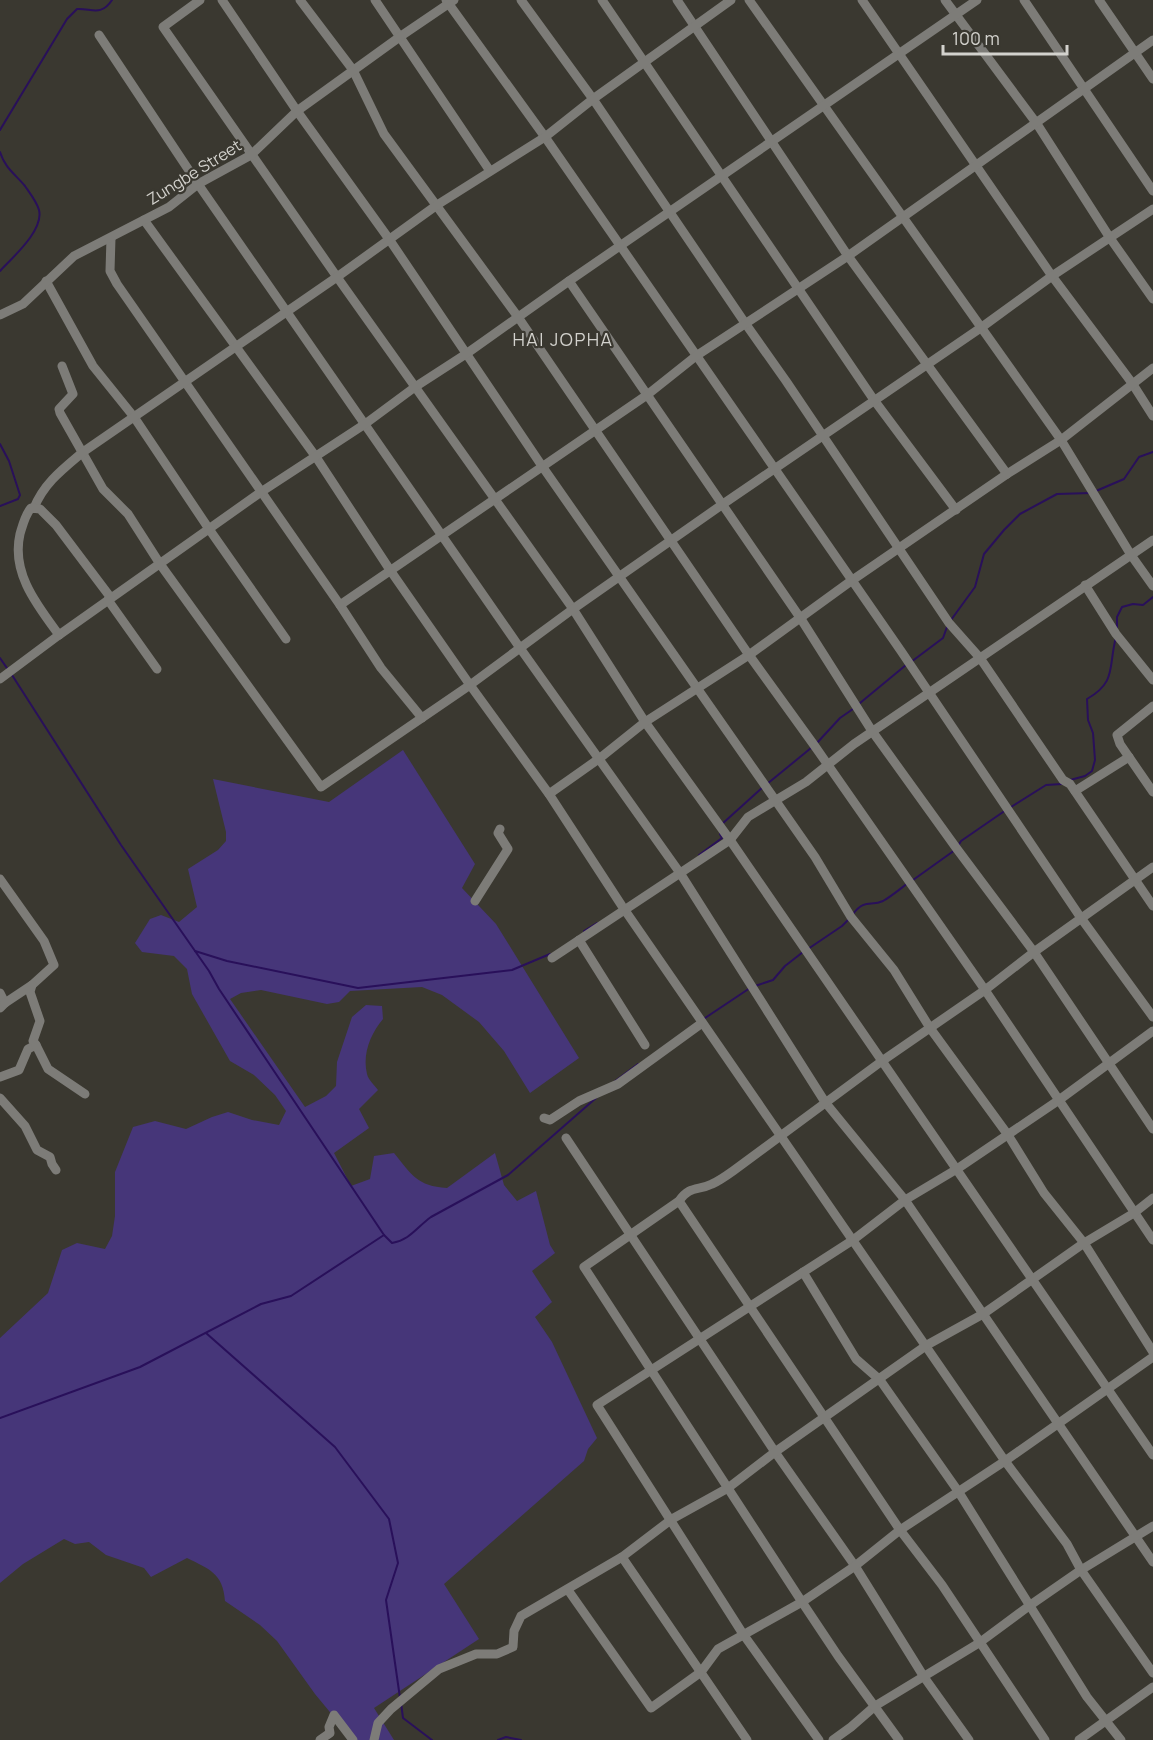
<svg xmlns="http://www.w3.org/2000/svg" width="1153" height="1740" font-family="Manrope,sans-serif">
<style>
.green{fill:#463679}
.lines{fill:none;stroke-linecap:round;stroke-linejoin:round}
.stream{stroke:#29105a;stroke-width:2}
.minor{stroke:#7d7c78;stroke-width:9}
.labels{text-anchor:middle;dominant-baseline:central;stroke-width:4.5;stroke-linejoin:round;paint-order:stroke}
.street-label{font-size:16px;fill:#d3d2cd;stroke:#3a3830}
.neighbourhood-label{font-size:18px;letter-spacing:1.5px;fill:#d3d2cd;stroke:#3a3830}
</style>
<rect width="100%" height="100%" fill="#3a3830"/>
<path class="green" d="M 403,750 L 475,864 L 462,888 L 496,924 L 579,1058 L 530,1093 L 504,1051 L 479,1022 L 442,995 L 422,987 L 350,991 L 339,1002 L 327,1004 L 261,990 L 241,993 L 230,999 L 305,1107 L 326,1096 L 336,1086 L 337,1062 L 352,1017 L 366,1005 L 382,1006 L 383,1019 C 371,1033 362,1054 367,1074 C 368,1079 374,1085 378,1090 L 359,1109 L 369,1128 L 334,1153 L 351,1186 L 370,1179 L 374,1156 L 394,1153 C 412,1175 417,1186 447,1188 L 495,1153 L 504,1185 L 517,1201 L 536,1191 L 550,1245 L 555,1253 L 532,1271 L 552,1302 L 535,1317 L 552,1342 L 597,1438 L 588,1449 L 584,1461 L 444,1584 L 479,1639 L 374,1708 L 394,1740 L 353,1740 L 315,1694 L 277,1641 L 260,1625 L 225,1601 C 223,1573 209,1569 187,1558 L 151,1577 L 144,1568 L 106,1555 L 89,1542 L 75,1544 L 64,1539 L 23,1564 L 0,1583 L 0,1338 L 48,1293 L 62,1250 L 77,1243 L 105,1249 L 112,1236 L 115,1216 L 115,1172 L 133,1127 L 155,1121 L 186,1129 L 212,1117 L 228,1112 L 252,1120 L 279,1125 L 286,1111 L 275,1095 L 254,1075 L 230,1061 L 192,994 L 187,969 L 174,956 L 142,952 L 135,943 L 150,919 L 161,915 L 179,922 L 197,907 L 188,869 L 218,850 L 226,841 L 226,832 L 213,779 L 329,802 Z"/>
<g class="lines">
<g class="stream">
<path d="M 0,130 L 67,19 L 77,9 C 91,8 101,17 112,0"/>
<path d="M 0,152 C 5,168 15,174 25,186 C 29,192 37,202 39,210 C 44,230 13,257 0,271"/>
<path d="M 0,444 L 9,461 L 20,495 L 18,499 L 0,506"/>
<path d="M 1096,491 L 1124,479 L 1139,457 L 1153,452"/>
<path d="M 951,620 L 975,587 L 984,554 L 1004,530 L 1020,514 L 1057,494 L 1091,493"/>
<path d="M 1117,628 L 1117,617 L 1122,607 L 1133,604 L 1143,605 L 1153,597"/>
<path d="M 0,658 L 9,671"/>
<path d="M 911,662 L 943,638 L 947,627"/>
<path d="M 860,703 L 906,665"/>
<path d="M 816,744 L 840,718 L 853,709"/>
<path d="M 1070,780 L 1085,776 L 1092,771 L 1095,760 L 1093,733 L 1088,720 L 1087,699 C 1117,682 1108,667 1116,637"/>
<path d="M 767,784 L 811,748"/>
<path d="M 1011,807 L 1046,785 L 1062,784"/>
<path d="M 722,824 L 763,787"/>
<path d="M 958,846 L 961,841 L 1006,810"/>
<path d="M 699,855 L 722,838 L 720,834"/>
<path d="M 913,880 L 955,850"/>
<path d="M 853,914 C 865,898 871,907 883,901 C 892,896 900,889 908,883"/>
<path d="M 584,931 L 597,923"/>
<path d="M 808,949 L 842,926 L 849,919"/>
<path d="M 195,951 L 227,961 L 358,988 L 512,970 L 550,954"/>
<path d="M 755,986 L 773,980 L 785,966 L 803,952"/>
<path d="M 705,1018 L 750,988"/>
<path d="M 614,1082 L 638,1064"/>
<path d="M 384,1235 L 392,1243 C 410,1240 417,1227 431,1217 L 508,1175 L 596,1098"/>
<path d="M 206,1333 L 335,1447 L 389,1519 L 398,1563 L 386,1600 L 400,1698"/>
<path d="M 0,1418 L 140,1367 L 261,1304 L 291,1296 L 384,1235 L 219,989 L 209,971 L 121,845 L 12,675"/>
<path d="M 401,1703 L 403,1718 L 432,1740"/>
<path d="M 498,1740 L 506,1737 L 521,1740"/>
</g>
<g class="minor">
<path d="M 200,0 L 163,27 L 337,277 L 573,609 L 645,722 L 730,840 L 1153,1455"/>
<path d="M 222,0 L 297,111 L 389,239 L 542,466 L 815,857 L 851,917 L 894,970 L 930,1028 L 1008,1135 L 1044,1193 L 1084,1243 L 1153,1352"/>
<path d="M 300,0 L 353,70 L 384,134 L 518,317 L 749,655 L 814,745 L 985,990 L 1153,1240"/>
<path d="M 375,0 L 490,171"/>
<path d="M 446,0 L 545,137 L 901,651 L 1081,918 L 1153,1017"/>
<path d="M 521,0 L 593,99 L 745,323 L 786,381 L 949,623 L 980,658 L 1063,780 L 1070,784 L 1153,906"/>
<path d="M 602,0 L 874,400 L 956,510"/>
<path d="M 677,0 L 848,256 L 1007,474"/>
<path d="M 749,0 L 1061,440 L 1131,555 L 1153,586"/>
<path d="M 862,0 L 1052,276 L 1132,383 L 1153,416"/>
<path d="M 945,0 L 1037,124 L 1110,238 L 1153,299"/>
<path d="M 1024,0 L 1153,191"/>
<path d="M 1099,0 L 1153,79"/>
<path d="M 99,35 L 198,184 L 520,648 L 680,873 L 825,1102 L 905,1200 L 1153,1562"/>
<path d="M 144,220 L 316,457 L 390,570 L 470,685 L 549,794 L 622,906 L 1005,1461 L 1067,1544 L 1081,1570 L 1153,1673"/>
<path d="M 111,238 L 110,271 L 117,284 L 340,605 L 381,668 L 422,718"/>
<path d="M 46,281 L 93,366 L 134,417 L 209,529 L 286,639"/>
<path d="M 569,281 L 801,619 L 872,731 L 957,849 L 1034,952 L 1153,1129"/>
<path d="M 0,315 L 23,304 L 74,256 L 169,207 L 198,184 L 251,155 L 297,111 L 401,36 L 454,0"/>
<path d="M 62,366 L 73,394 L 59,409 L 60,413 L 103,489 L 128,514 L 160,564 L 321,787 L 470,685 L 573,609 L 723,504 L 982,327 L 1052,276 L 1153,209"/>
<path d="M 34,508 C 44,483 63,469 83,452 L 337,277 L 437,205 L 545,137 L 593,99 L 731,0"/>
<path d="M 1085,585 L 1116,634 L 1153,680"/>
<path d="M 108,600 L 157,669"/>
<path d="M 340,605 L 647,395 L 696,356 L 848,256 L 1153,40"/>
<path d="M 59,635 C 37,605 11,573 20,534 C 23,524 25,515 31,508 L 40,509 L 56,525 L 111,598"/>
<path d="M 0,679 L 59,635 L 261,492 L 365,424 L 415,387 L 466,354 L 569,281 L 977,0"/>
<path d="M 1153,706 L 1117,735 L 1120,744 L 1153,792"/>
<path d="M 1075,791 L 1129,757"/>
<path d="M 549,794 L 600,758 L 645,722 L 749,655 L 851,581 L 1007,474 L 1061,440 L 1153,368"/>
<path d="M 0,879 L 44,941 L 54,965 L 32,985 L 30,992 L 40,1021 L 33,1041 L 36,1045 L 28,1049 L 19,1070 L 0,1077"/>
<path d="M 475,901 L 508,849 L 498,833 L 500,829"/>
<path d="M 579,940 L 645,1045"/>
<path d="M 552,958 L 730,840 L 748,817 L 806,782 L 854,744 L 1153,540"/>
<path d="M 0,993 L 5,1003 L 0,1008"/>
<path d="M 5,1003 L 32,985"/>
<path d="M 36,1045 L 48,1069 L 85,1094"/>
<path d="M 0,1098 L 25,1126 L 37,1150 L 50,1157 L 52,1164 L 56,1170"/>
<path d="M 544,1118 L 550,1120 L 579,1101 L 618,1084 L 702,1023"/>
<path d="M 566,1138 L 775,1452 L 855,1566 L 924,1677 L 969,1740"/>
<path d="M 679,1201 L 900,1530 L 942,1585 L 1045,1740"/>
<path d="M 803,1272 L 856,1359 L 880,1380 L 958,1491 L 1087,1697 L 1121,1740"/>
<path d="M 622,1557 L 747,1740"/>
<path d="M 568,1590 L 651,1708 L 701,1672 L 718,1649 L 802,1602 L 855,1566 L 900,1530 L 1005,1461 L 1153,1357"/>
<path d="M 320,1740 L 330,1733 L 329,1727 L 334,1715 L 353,1740"/>
<path d="M 374,1740 L 378,1723 L 391,1709 L 439,1669 L 476,1654 L 497,1654 L 513,1647 L 514,1631 L 521,1616 L 622,1557 L 672,1519 L 728,1488 L 775,1452 L 927,1345 L 983,1314 L 1084,1243 L 1134,1213 L 1153,1198"/>
<path d="M 819,1740 L 743,1634 L 597,1405 L 853,1240 L 905,1200 L 957,1169 L 1059,1100 L 1153,1031"/>
<path d="M 833,1740 L 851,1727 L 875,1706 L 979,1643 L 1029,1606 L 1081,1570 L 1153,1526"/>
<path d="M 899,1740 L 838,1656 L 802,1602 L 584,1267 L 679,1201 C 690,1185 698,1191 712,1184 C 719,1181 726,1176 733,1171 L 882,1061 L 985,990 L 1034,952 L 1153,867"/>
<path d="M 1079,1740 L 1153,1687"/>
</g>
</g>
<g class="labels">
<g class="street-label">
<text transform="translate(194 172) rotate(-32)">Zungbe Street</text>
</g>
<g class="neighbourhood-label">
<text x="563" y="339">HAI JOPHA</text>
</g>
</g>
<path d="M943 45v9h124v-9" fill="none" stroke="#d3d2cd" stroke-width="3"/>
<text x="952" y="45" font-size="18" fill="#d3d2cd" stroke="#3a3830" stroke-width="4.5" paint-order="stroke">100 m</text>
</svg>
